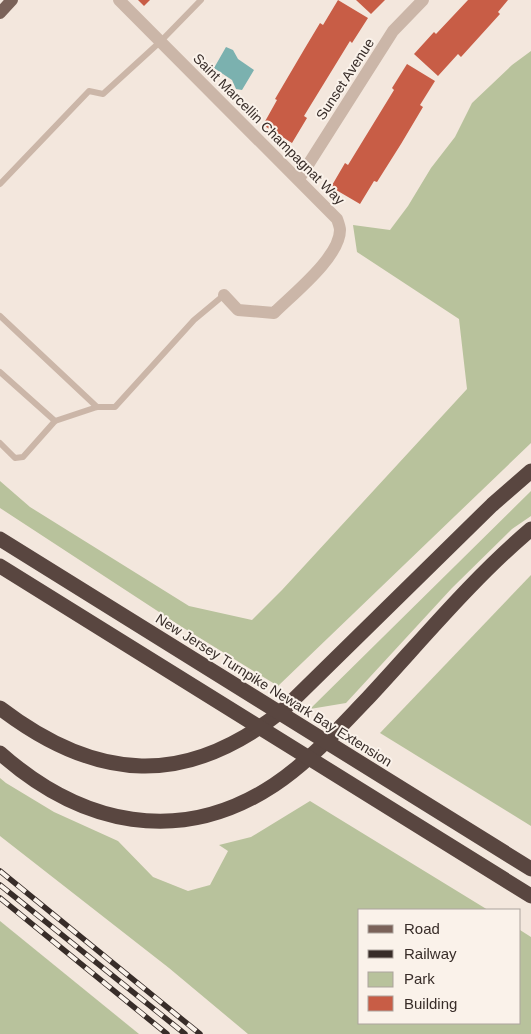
<svg xmlns="http://www.w3.org/2000/svg" width="531" height="1034" font-family="Arial,sans-serif">
<style>
.green{fill:#b8c29c}
.water{fill:#7bb1af}
.building{fill:#c85d46}
.lines{fill:none;stroke-linecap:round;stroke-linejoin:round}
.lane{stroke:#cbb6a8;stroke-width:6}
.street{stroke:#cbb6a8;stroke-width:12}
.primary{stroke:#7a6259;stroke-width:12}
.highway{stroke:#594640;stroke-width:15}
.rail-casing{stroke:#382d29;stroke-width:5.5}
.rail{stroke:#faf2ea;stroke-width:4;stroke-dasharray:11;stroke-linecap:butt}
.highway-bridge{stroke:#594640;stroke-width:15}
.labels{text-anchor:middle;dominant-baseline:central;stroke-width:4;stroke-linejoin:round;paint-order:stroke}
.street-label{font-size:14px;fill:#382d29;stroke:#faf2ea}
</style>
<rect width="100%" height="100%" fill="#f3e7dd"/>
<g class="green">
<path d="M 531,51 L 531,443 L 278,686 L 182,627 L 0,508 L 0,481 L 30,507 L 189,606 L 252,620 L 282,590 L 467,389 L 459,319 L 357,252 L 353,225 L 390,230 L 408,206 L 431,168 L 455,137 L 472,103 L 512,65 Z"/>
<path d="M 531,491 L 531,516 L 512,529 L 452,588 L 346,703 L 310,709 Z"/>
<path d="M 531,575 L 531,826 L 380,733 Z"/>
<path d="M 0,778 L 6,783 L 54,812 L 118,841 L 153,877 L 188,891 L 210,885 L 228,851 L 219,845 L 251,837 L 310,801 L 488,910 L 360,910 L 360,1023 L 520,1023 L 520,930 L 531,937 L 531,1034 L 248,1034 L 169,968 L 0,836 Z"/>
<path d="M 0,921 L 139,1034 L 0,1034 Z"/>
</g>
<path class="water" d="M 226,47 L 233,50 L 238,59 L 254,70 L 242,90 L 236,89 L 232,80 L 214,68 Z"/>
<g class="building">
<path d="M 138,0 L 150,0 L 144,6 Z"/>
<path d="M 338,0 L 368,18 L 352,43 L 350,41 L 304,116 L 307,118 L 292,143 L 263,125 L 277,100 L 275,99 L 305,48 L 320,23 L 323,25 Z"/>
<path d="M 356,0 L 385,0 L 371,14 Z"/>
<path d="M 468,0 L 508,0 L 498,12 L 500,14 L 461,57 L 458,54 L 438,76 L 414,54 L 434,32 L 436,34 Z"/>
<path d="M 407,64 L 435,81 L 420,105 L 423,107 L 401,144 L 377,182 L 374,181 L 360,204 L 331,187 L 345,163 L 348,165 L 394,90 L 392,88 Z"/>
</g>
<g class="lines">
<g class="lane">
<path d="M 0,184 L 89,91 L 103,94 L 161,41 L 201,0"/>
<path d="M 0,316 L 97,407"/>
<path d="M 0,372 L 55,421 L 23,457 L 15,458 L 0,443"/>
<path d="M 55,421 L 97,407 L 115,407 L 194,320 L 224,295"/>
</g>
<g class="street">
<path d="M 119,0 L 337,219 C 338,222 340,227 340,230 C 340,257 293,294 274,313 L 238,310 L 224,295"/>
<path d="M 299,179 L 393,31 L 423,0"/>
</g>
<path class="primary" d="M 0,13 L 12,0"/>
<g class="highway">
<path d="M 0,708 C 97,782 186,788 283,710 L 492,505 L 531,471"/>
<path d="M 0,753 C 81,825 180,847 274,785 C 310,761 338,729 368,698 C 421,641 472,579 531,529"/>
</g>
<defs>
<g id="rail">
<path d="M 0,871 L 200,1034"/>
<path d="M 0,885 L 185,1034"/>
<path d="M 0,898 L 167,1034"/>
</g>
</defs>
<use href="#rail" class="rail-casing"/>
<use href="#rail" class="rail"/>
<g class="highway-bridge">
<path d="M 0,539 L 531,869"/>
<path d="M 0,566 L 531,896"/>
</g>
</g>
<g class="labels">
<g class="street-label">
<text transform="translate(345 79) rotate(-57)">Sunset Avenue</text>
<text transform="translate(269 129) rotate(45)">Saint Marcellin Champagnat Way</text>
<text transform="translate(274 690) rotate(32)">New Jersey Turnpike Newark Bay Extension</text>
</g>
</g>
<rect x="358" y="909" width="162" height="115" fill="#faf2ea" stroke="#aca39d"/>
<rect x="368" y="925" width="25" height="8" fill="#7a6259" stroke="#aca39d"/>
<text x="404" y="934" font-size="15" fill="#382d29">Road</text>
<rect x="368" y="950" width="25" height="8" fill="#382d29" stroke="#aca39d"/>
<text x="404" y="959" font-size="15" fill="#382d29">Railway</text>
<rect x="368" y="972" width="25" height="15" fill="#b8c29c" stroke="#aca39d"/>
<text x="404" y="984" font-size="15" fill="#382d29">Park</text>
<rect x="368" y="996" width="25" height="15" fill="#c85d46" stroke="#aca39d"/>
<text x="404" y="1009" font-size="15" fill="#382d29">Building</text>
</svg>
